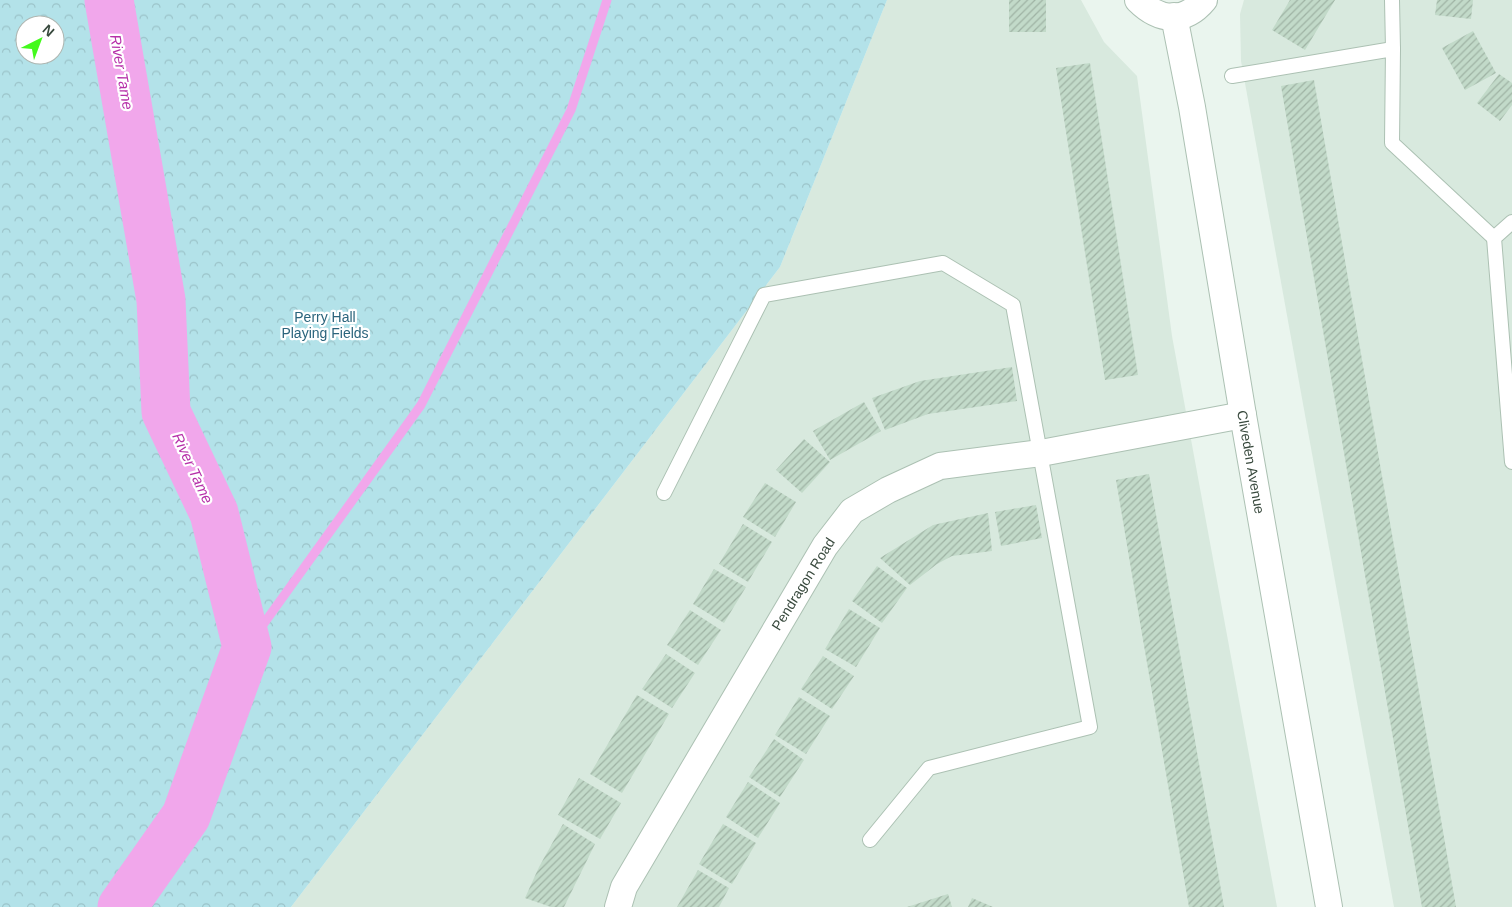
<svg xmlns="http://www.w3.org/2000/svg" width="1512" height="907" font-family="Helvetica,sans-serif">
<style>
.residential{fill:#d8e9de}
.park{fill:url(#park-crowns);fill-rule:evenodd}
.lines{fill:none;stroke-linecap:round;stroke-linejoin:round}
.stream{stroke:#f1a7eb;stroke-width:9}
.river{stroke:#f1a7eb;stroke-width:49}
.building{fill:url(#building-hatch)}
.lane-casing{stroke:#acc1b3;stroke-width:16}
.street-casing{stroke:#acc1b3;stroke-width:28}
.lane{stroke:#fff;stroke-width:14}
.street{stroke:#fff;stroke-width:26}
.labels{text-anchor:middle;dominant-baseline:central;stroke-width:4.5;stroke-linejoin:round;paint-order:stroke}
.park-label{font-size:14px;fill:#2a647c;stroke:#fff}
.street-label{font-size:14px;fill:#38493d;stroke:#fff}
.water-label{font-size:15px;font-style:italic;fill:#b630a9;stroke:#fff}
</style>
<defs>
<pattern id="park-crowns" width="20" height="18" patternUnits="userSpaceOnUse" patternTransform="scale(1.25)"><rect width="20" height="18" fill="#b3e2e9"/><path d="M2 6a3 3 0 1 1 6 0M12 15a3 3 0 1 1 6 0" fill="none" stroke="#9bc3c9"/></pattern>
<pattern id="building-hatch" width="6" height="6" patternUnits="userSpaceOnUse" patternTransform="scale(1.25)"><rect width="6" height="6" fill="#c2dac9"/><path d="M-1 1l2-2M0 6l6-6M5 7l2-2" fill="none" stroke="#9fb3a4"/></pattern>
</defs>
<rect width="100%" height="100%" fill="#eaf5ee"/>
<g class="residential">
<path d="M 887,0 L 1081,0 L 1104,42 L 1137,76 L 1172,336 L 1277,907 L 291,907 L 780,267 Z"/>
<path d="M 1244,0 L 1512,0 L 1512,907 L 1394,907 L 1241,61 L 1240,14 Z"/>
</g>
<path class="park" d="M 0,0 L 887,0 L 780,267 L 291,907 L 0,907 ZM 25,25 L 55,25 L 55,55 L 25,55 Z"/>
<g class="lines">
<path class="stream" d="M 247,647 L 421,405 L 571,110 L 607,0"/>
<path class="river" d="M 109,0 L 161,300 L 166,412 L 214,513 L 247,647 L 186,816 L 122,907"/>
</g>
<g class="building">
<rect x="1009" y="0" width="37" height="32"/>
<path d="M 1290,0 L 1335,0 L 1305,50 L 1272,30 Z"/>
<path d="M 1437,0 L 1473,0 L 1471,19 L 1435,15 Z"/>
<path d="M 1473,31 L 1496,73 L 1465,90 L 1442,48 Z"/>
<path d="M 1090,63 L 1138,375 L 1105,380 L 1056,68 Z"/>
<path d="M 1499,74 L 1512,83 L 1512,105 L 1500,121 L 1477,103 Z"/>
<path d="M 1314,80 L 1456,907 L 1422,907 L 1281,86 Z"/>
<path d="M 1012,367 L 1017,401 L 928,414 L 885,430 L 872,398 L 920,381 Z"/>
<path d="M 864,402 L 881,431 L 830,460 L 813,431 Z"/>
<path d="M 804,439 L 830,462 L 802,493 L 776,470 Z"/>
<path d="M 1149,474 L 1202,781 L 1224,907 L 1189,907 L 1142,634 L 1116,480 Z"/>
<path d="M 765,483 L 796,502 L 775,537 L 743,517 Z"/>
<path d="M 1036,505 L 1042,538 L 1001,546 L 995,512 Z"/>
<path d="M 988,513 L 992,551 L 952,556 L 937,564 L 910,585 L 880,558 L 933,525 Z"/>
<path d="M 743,524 L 772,542 L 748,582 L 719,564 Z"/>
<path d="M 877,566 L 907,588 L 882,623 L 852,601 Z"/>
<path d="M 714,569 L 746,587 L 724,623 L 693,604 Z"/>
<path d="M 849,609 L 880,628 L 856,667 L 825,649 Z"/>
<path d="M 690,610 L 721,630 L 698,665 L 667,645 Z"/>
<path d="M 666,654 L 695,673 L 672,708 L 642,689 Z"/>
<path d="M 823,656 L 854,676 L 832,709 L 801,689 Z"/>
<path d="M 637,695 L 669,714 L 622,793 L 590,774 Z"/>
<path d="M 799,697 L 830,716 L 806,754 L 775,735 Z"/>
<path d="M 774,739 L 804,760 L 780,797 L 749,777 Z"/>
<path d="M 579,778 L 621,803 L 600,839 L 558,815 Z"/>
<path d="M 748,782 L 780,803 L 758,838 L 726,817 Z"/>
<path d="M 563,824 L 595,844 L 564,907 L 551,907 L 525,898 L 539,867 Z"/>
<path d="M 723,824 L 756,843 L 732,884 L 699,864 Z"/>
<path d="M 698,870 L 729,888 L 719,907 L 677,907 Z"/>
<path d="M 948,894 L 952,907 L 907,907 Z"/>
<path d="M 972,898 L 993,907 L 968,907 Z"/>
</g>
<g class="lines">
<defs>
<g id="lane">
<path d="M 1392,0 L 1393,49"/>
<path d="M 1232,76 L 1393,49 L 1392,143 L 1494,238"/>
<path d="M 1512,222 L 1494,238 L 1512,462"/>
<path d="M 664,493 L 764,295 L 943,263 L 1013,305 L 1090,727 L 929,768 L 870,840"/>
</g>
<g id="street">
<path d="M 1138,0 C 1159,21 1184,24 1204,0"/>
<path d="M 1174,16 L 1192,107 L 1243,415 L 1329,907"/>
<path d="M 618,907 L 624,887 L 825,546 L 852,511 L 888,490 L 940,466 L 1041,453 L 1243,415"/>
</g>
</defs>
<use href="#lane" class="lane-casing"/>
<use href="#street" class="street-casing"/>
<use href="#lane" class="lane"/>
<use href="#street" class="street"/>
</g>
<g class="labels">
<g class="park-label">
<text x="325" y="317">Perry Hall<tspan x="325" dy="16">Playing Fields</tspan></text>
</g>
<g class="street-label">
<text transform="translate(1251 462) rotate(80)">Cliveden Avenue</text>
<text transform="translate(803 584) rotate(-58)">Pendragon Road</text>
</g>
<g class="water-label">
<text transform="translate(122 72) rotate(80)">River Tame</text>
<text transform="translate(193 468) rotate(65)">River Tame</text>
</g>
</g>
<g transform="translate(40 40) rotate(42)"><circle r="24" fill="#ffffff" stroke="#afb6b1"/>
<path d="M0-4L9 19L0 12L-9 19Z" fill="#43fa1c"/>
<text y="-8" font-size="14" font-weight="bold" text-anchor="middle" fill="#38493d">N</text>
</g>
</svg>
